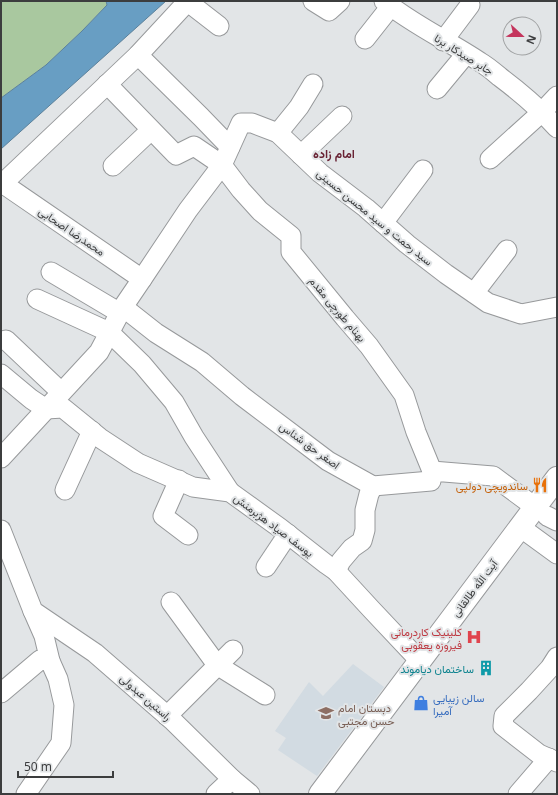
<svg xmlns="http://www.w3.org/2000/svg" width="558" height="795" font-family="'Noto Sans',Vazirmatn,sans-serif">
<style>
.built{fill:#d2dbe2}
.green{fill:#a9c89f}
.water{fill:#689ec3;stroke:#5b819b}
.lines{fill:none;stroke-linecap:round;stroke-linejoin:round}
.minor-casing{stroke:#97999b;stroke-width:21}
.major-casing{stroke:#97999b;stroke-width:24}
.minor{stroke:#fff;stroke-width:19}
.major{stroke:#fff;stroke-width:22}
.labels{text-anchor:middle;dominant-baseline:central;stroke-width:4;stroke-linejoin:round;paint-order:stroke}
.street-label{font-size:11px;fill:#3c3d3e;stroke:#e2e5e7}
.food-label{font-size:11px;fill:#c56008;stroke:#e2e5e7;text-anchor:end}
.health-label{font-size:11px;fill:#be3a42;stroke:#e2e5e7;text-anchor:end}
.culture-label{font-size:11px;fill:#0d838f;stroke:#e2e5e7;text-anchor:end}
.shop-label{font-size:11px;fill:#366cbe;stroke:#e2e5e7;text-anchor:start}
.education-label{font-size:11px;fill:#785e54;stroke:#e2e5e7;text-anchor:start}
.neighbourhood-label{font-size:12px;font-weight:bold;fill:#692334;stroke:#e2e5e7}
</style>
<rect width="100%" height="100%" fill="#e2e5e7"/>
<path class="built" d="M 353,664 L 384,687 L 317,776 L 278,750 L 286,738 L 275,731 L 309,682 L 323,696 Z"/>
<path class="green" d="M 1,1 L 106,1 L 107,5 L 82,31 L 46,65 L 1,98 Z"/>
<path class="water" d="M 106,1 L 166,1 L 1,149 L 1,98 L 46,65 L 82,31 L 107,5 Z"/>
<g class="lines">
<defs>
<g id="minor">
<path d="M 313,1 L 329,11 L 340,1"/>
<path d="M 384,1 C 413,25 449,41 480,62 C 487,66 494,72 500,77 C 520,92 540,109 557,128"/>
<path d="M 188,2 L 219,26"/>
<path d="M 365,39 L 391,6"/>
<path d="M 443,41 L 470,5"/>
<path d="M 138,55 L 201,117 L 230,147"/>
<path d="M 107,84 L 176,155 L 194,146 L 222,165 L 241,190 L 260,211 L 291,236 L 291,252 L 345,318 L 369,346 L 404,395 L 416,432 L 432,471"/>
<path d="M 437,89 L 466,54"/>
<path d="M 278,133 L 299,107 L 313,84"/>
<path d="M 301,155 L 342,116"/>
<path d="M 490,159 L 542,112 L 557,96"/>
<path d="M 113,166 L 151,130"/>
<path d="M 2,183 L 142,279"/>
<path d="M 1,185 L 138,55 L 188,1"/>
<path d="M 383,223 L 423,170"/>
<path d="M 51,272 L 120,313"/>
<path d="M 474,293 L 507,250"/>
<path d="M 37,299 L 109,332 L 142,364 L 174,402 L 194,437 L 230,492"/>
<path d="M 123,307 L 156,333 L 202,362 L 242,396 L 328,461 L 373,486 L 431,481 L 432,471 L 493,476 L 535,507"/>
<path d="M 6,340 L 61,392"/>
<path d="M 1,374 L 31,399 L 46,409 L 63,408 L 100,438 L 138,463 L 193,487 L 230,492 L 280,528 L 326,564 L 336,571 L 371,609 L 420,661"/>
<path d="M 1,458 L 99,352 L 123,307 L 142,279 L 188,210 L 222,165 L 241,123 L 252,123 L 278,133 L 320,173 L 366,208 L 407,244 L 446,274 L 488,303 L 521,314 L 557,307"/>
<path d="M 179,480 L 163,516 L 188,535"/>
<path d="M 65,490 L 92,431"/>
<path d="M 547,516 L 557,521"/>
<path d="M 520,527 L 557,554"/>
<path d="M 1,530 L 33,611 L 95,653 L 172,720 L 232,779 L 250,794"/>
<path d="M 266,567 L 288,534"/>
<path d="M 336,571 L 341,561 L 352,548 L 362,541 L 365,530 L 365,510 L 369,494 L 373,486"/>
<path d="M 171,602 L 217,665 L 265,695"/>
<path d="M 557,657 L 550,668 L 529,691 L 504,716 L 503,726 L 539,754 L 557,762"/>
<path d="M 1,693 L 40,660 L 50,661 L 44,636 L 33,611"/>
<path d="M 167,716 L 233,650"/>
<path d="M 26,794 L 61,743 L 64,705 L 58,679 L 50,661"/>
<path d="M 216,794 L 232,779"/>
<path d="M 518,794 L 549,758"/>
</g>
<path id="major" d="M 320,794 L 557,478"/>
</defs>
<use href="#minor" class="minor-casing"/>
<use href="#major" class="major-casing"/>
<use href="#minor" class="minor"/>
<use href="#major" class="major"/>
</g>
<defs>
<symbol id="restaurant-bare" viewBox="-9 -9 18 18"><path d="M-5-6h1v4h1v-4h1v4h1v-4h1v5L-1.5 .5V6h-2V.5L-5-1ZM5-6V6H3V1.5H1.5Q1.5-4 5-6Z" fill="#e8710a" stroke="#e2e5e7" stroke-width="2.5" paint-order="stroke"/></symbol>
<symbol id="hospital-bare" viewBox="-9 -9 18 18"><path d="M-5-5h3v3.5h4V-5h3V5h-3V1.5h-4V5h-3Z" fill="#e0444e" stroke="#e2e5e7" stroke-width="2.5" paint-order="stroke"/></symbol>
<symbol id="building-bare" viewBox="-9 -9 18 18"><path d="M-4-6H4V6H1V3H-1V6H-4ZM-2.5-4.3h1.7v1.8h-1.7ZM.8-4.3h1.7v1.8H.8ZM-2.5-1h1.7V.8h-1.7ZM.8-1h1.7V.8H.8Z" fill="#0f9aa8" stroke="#e2e5e7" stroke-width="2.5" paint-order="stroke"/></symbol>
<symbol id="shop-bare" viewBox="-9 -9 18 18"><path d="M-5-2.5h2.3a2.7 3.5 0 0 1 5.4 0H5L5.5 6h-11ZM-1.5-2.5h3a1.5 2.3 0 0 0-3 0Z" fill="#3f7fe0" stroke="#e2e5e7" stroke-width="2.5" paint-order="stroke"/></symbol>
<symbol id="school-bare" viewBox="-9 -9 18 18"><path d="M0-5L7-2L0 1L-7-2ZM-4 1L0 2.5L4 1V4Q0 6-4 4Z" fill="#8d6e63" stroke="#e2e5e7" stroke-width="2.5" paint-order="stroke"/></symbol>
</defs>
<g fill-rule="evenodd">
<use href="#restaurant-bare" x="529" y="474" width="22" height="22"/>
<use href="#hospital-bare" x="463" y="626" width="22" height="22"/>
<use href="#building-bare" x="475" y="657" width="22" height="22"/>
<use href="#shop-bare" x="410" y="692" width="22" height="22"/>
<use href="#school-bare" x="315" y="702" width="22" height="22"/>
</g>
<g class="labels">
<g class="street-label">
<text transform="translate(464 54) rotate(32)">جابر صیدکار برنا</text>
<text transform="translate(375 217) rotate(39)">سید رحمت و سید محسن حسینی</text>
<text transform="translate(72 231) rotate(34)">محمدرضا اصحابی</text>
<text transform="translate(338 309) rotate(50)">بهنام طورچی مقدم</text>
<text transform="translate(310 445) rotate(36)">اصغر حق شناس</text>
<text transform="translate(274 525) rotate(37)">یوسف صیاد هژبرمنش</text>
<text transform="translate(474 588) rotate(-53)">آیت الله طالقانی</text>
<text transform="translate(146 697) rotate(41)">راستین عبدولی</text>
</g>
<g class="food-label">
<text x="528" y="485">ساندویچی دولپی</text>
</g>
<g class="health-label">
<text x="462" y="631">کلینیک کاردرمانی<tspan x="462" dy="13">فیروزه یعقوبی</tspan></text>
</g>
<g class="culture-label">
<text x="474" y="668">ساختمان دیاموند</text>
</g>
<g class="shop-label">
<text x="433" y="697">سالن زیبایی<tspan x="433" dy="13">آمیرا</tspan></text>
</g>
<g class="education-label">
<text x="338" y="707">دبستان امام<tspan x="338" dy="13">حسن مجتبی</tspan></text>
</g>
<g class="neighbourhood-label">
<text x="334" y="153">امام زاده</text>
</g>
</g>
<rect width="558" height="795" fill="none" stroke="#3c3d3e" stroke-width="4"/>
<g transform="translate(522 36) rotate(112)"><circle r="19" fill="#e2e5e7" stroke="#a0a2a3"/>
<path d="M0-3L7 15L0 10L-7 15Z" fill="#c4355d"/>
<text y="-6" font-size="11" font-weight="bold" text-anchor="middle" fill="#3c3d3e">N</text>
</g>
<path d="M18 771v6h95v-6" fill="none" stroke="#3c3d3e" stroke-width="2"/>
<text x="24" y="771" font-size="12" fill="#3c3d3e" stroke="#e2e5e7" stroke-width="3" paint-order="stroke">50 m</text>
</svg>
